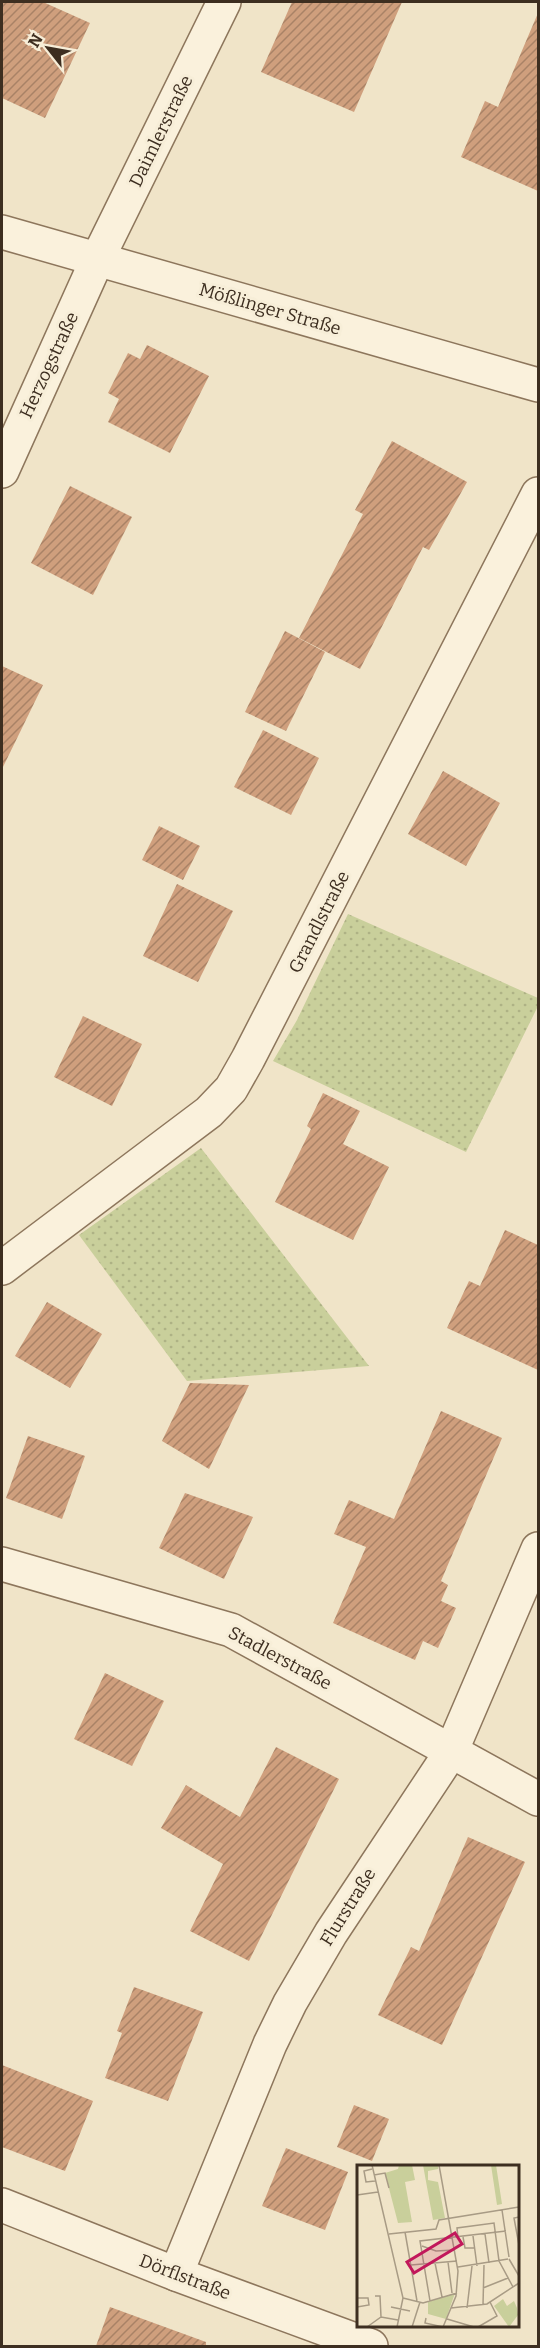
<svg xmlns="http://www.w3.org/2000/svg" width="540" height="2348" font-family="Bitter,serif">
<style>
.grass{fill:url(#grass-dots)}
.building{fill:url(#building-hatch)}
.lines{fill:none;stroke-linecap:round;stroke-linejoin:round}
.minor-casing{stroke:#8d765c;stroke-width:36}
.tertiary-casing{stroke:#8d765c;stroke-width:36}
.minor{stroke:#faf1dc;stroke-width:33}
.tertiary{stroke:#faf1dc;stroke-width:33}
.labels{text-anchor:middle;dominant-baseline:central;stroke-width:6;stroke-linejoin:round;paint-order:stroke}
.street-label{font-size:18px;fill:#3d2e20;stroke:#f7eed8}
.inset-road{fill:none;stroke:#a89b85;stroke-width:1.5}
.view{fill:#c2185b;fill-opacity:0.15;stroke:#c2185b;stroke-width:3}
.inset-edge{fill:none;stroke:#3d2e20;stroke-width:3}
</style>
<defs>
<pattern id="grass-dots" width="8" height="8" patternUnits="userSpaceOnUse" patternTransform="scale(1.5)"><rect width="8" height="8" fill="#c9cf9b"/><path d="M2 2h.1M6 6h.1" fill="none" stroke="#aeb285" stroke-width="1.8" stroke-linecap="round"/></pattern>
<pattern id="building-hatch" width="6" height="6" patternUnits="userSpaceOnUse" patternTransform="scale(1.5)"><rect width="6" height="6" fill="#cf9f7d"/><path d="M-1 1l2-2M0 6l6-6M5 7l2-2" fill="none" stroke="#a98266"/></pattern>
</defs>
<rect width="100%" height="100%" fill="#f0e4c8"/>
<g class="grass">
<path d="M 348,914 L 538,998 L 538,1006 L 466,1152 L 273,1061 L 297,1020 Z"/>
<path d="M 201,1148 L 369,1366 L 187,1381 L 79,1235 Z"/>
</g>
<g class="building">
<path d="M 2,2 L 43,2 L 90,23 L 45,118 L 2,98 Z"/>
<path d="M 292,2 L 402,2 L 354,112 L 261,72 Z"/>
<path d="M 538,13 L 538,191 L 461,157 L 485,101 L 498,107 Z"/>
<path d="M 147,345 L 209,376 L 170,453 L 108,422 L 119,399 L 108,393 L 128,353 L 140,359 Z"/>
<path d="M 392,441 L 467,482 L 429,550 L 423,547 L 360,669 L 299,638 L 363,514 L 355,510 Z"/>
<path d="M 70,486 L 132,517 L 93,595 L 31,563 Z"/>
<path d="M 285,631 L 325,652 L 286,731 L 245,712 Z"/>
<path d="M 2,666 L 43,685 L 2,769 Z"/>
<path d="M 263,730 L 319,758 L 291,815 L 234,787 Z"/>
<path d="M 443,771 L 500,803 L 466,866 L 408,834 Z"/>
<path d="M 159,826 L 200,846 L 183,880 L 142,860 Z"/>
<path d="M 177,884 L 233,911 L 198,982 L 143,956 Z"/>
<path d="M 83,1016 L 142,1044 L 112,1106 L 54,1077 Z"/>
<path d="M 323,1093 L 360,1111 L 343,1144 L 389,1167 L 353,1240 L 275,1202 L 311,1129 L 307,1126 Z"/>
<path d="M 505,1230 L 538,1245 L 538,1370 L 447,1328 L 469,1281 L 480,1286 Z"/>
<path d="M 47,1302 L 102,1334 L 70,1388 L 15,1356 Z"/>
<path d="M 190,1383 L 249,1385 L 209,1469 L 162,1441 Z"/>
<path d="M 441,1411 L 502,1438 L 441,1581 L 448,1585 L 441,1601 L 456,1608 L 438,1648 L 423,1641 L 415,1660 L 333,1623 L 366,1547 L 334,1534 L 349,1500 L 394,1519 Z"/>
<path d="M 28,1436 L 85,1456 L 62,1519 L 6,1498 Z"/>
<path d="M 185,1493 L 253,1517 L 224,1579 L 159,1548 Z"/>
<path d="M 105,1673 L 164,1701 L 132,1766 L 74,1739 Z"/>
<path d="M 276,1747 L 339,1779 L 249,1961 L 190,1931 L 223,1864 L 161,1828 L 186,1785 L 240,1817 Z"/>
<path d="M 468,1837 L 525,1862 L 442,2045 L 378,2015 L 411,1947 L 419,1951 Z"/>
<path d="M 134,1987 L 203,2012 L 168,2101 L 105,2078 L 122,2033 L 117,2031 Z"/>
<path d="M 2,2065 L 93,2101 L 65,2171 L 2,2147 Z"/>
<path d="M 354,2105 L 389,2119 L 372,2161 L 337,2147 Z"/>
<path d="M 286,2148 L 348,2172 L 325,2230 L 262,2206 Z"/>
<path d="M 110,2307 L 206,2342 L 206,2346 L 96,2346 Z"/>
</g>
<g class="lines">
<defs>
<g id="minor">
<path d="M 2,471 L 97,260 L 224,2"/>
<path d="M 2,1268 L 209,1112 L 231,1089 L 248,1059 L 538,494"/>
<path d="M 2,1564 L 231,1630 L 538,1799"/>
<path d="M 2,2205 L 176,2274 L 371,2346"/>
<path d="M 176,2274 L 270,2044 L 290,2003 L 331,1933 L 451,1752 L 538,1549"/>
</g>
<path id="tertiary" d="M 2,232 L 538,385"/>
</defs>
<use href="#minor" class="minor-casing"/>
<use href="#tertiary" class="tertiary-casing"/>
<use href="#minor" class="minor"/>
<use href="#tertiary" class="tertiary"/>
</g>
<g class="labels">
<g class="street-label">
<text transform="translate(161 131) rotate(-64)">Daimlerstraße</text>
<text transform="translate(270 309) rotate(16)">Mößlinger Straße</text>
<text transform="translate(49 365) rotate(-65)">Herzogstraße</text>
<text transform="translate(319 922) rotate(-63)">Grandlstraße</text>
<text transform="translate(280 1658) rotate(28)">Stadlerstraße</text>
<text transform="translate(348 1907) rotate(-58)">Flurstraße</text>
<text transform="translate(185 2277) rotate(21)">Dörflstraße</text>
</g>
</g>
<g transform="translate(357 2165)">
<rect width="162" height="162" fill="#f0e4c8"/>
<path d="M 42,0 L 55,0 L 58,15 L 48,17 L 55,57 L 41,58 L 28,8 L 41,4 ZM 66,0 L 81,0 L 81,4 L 71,6 L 71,15 L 81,17 L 88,53 L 76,55 ZM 134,0 L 139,0 L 145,39 L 140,40 ZM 146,134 L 150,141 L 157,136 L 160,143 L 161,150 L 152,162 L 137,141 Z" fill="#c9cf9b"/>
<path d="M 98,128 L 89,154 L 71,149 L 71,137 Z" fill="#c9cf9b"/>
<path class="inset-road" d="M 15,0 L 46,133 L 40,162M 82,0 L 101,106 L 99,131 L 86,162M 15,4 L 7,6 L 9,17 L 18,16M 17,10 L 28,8 L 32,23M 0,30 L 21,27M 145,45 L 152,92M 162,52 L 157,53 L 162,80M 48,67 L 60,136M 32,69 L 79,64 L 82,55 L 162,42M 128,69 L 132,98M 116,71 L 120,101M 106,72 L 108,83 L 118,83M 101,73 L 100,63 L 137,58 L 142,96M 65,81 L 79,86 L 97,85M 152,94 L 162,111M 142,96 L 156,122M 91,97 L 95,128M 78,98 L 85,132M 54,100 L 100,96M 101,102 L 151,94M 126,123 L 151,113M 18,131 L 23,131 L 24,152M 0,133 L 11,133 L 12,140 L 0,142M 46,133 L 66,138 L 100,128M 73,136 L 63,76 L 149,66M 126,140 L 127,100M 34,142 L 53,146M 94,143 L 130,139 L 162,118M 110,143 L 115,101M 69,153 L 68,158 L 86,162M 90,154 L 117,162M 10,162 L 24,152 L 41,155M 55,162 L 63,137M 121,162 L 140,151 L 133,137"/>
<path class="view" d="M 98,68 L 105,79 L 57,108 L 50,97 Z"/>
<rect width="162" height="162" class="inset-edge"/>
</g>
<rect width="540" height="2348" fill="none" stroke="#3d2e20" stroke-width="6"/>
<g transform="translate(48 48) rotate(301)" stroke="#f7eed8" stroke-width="4.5" paint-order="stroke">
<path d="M0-4.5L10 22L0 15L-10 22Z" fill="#3d2e20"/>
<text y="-9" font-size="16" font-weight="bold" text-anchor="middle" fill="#3d2e20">N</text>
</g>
</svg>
